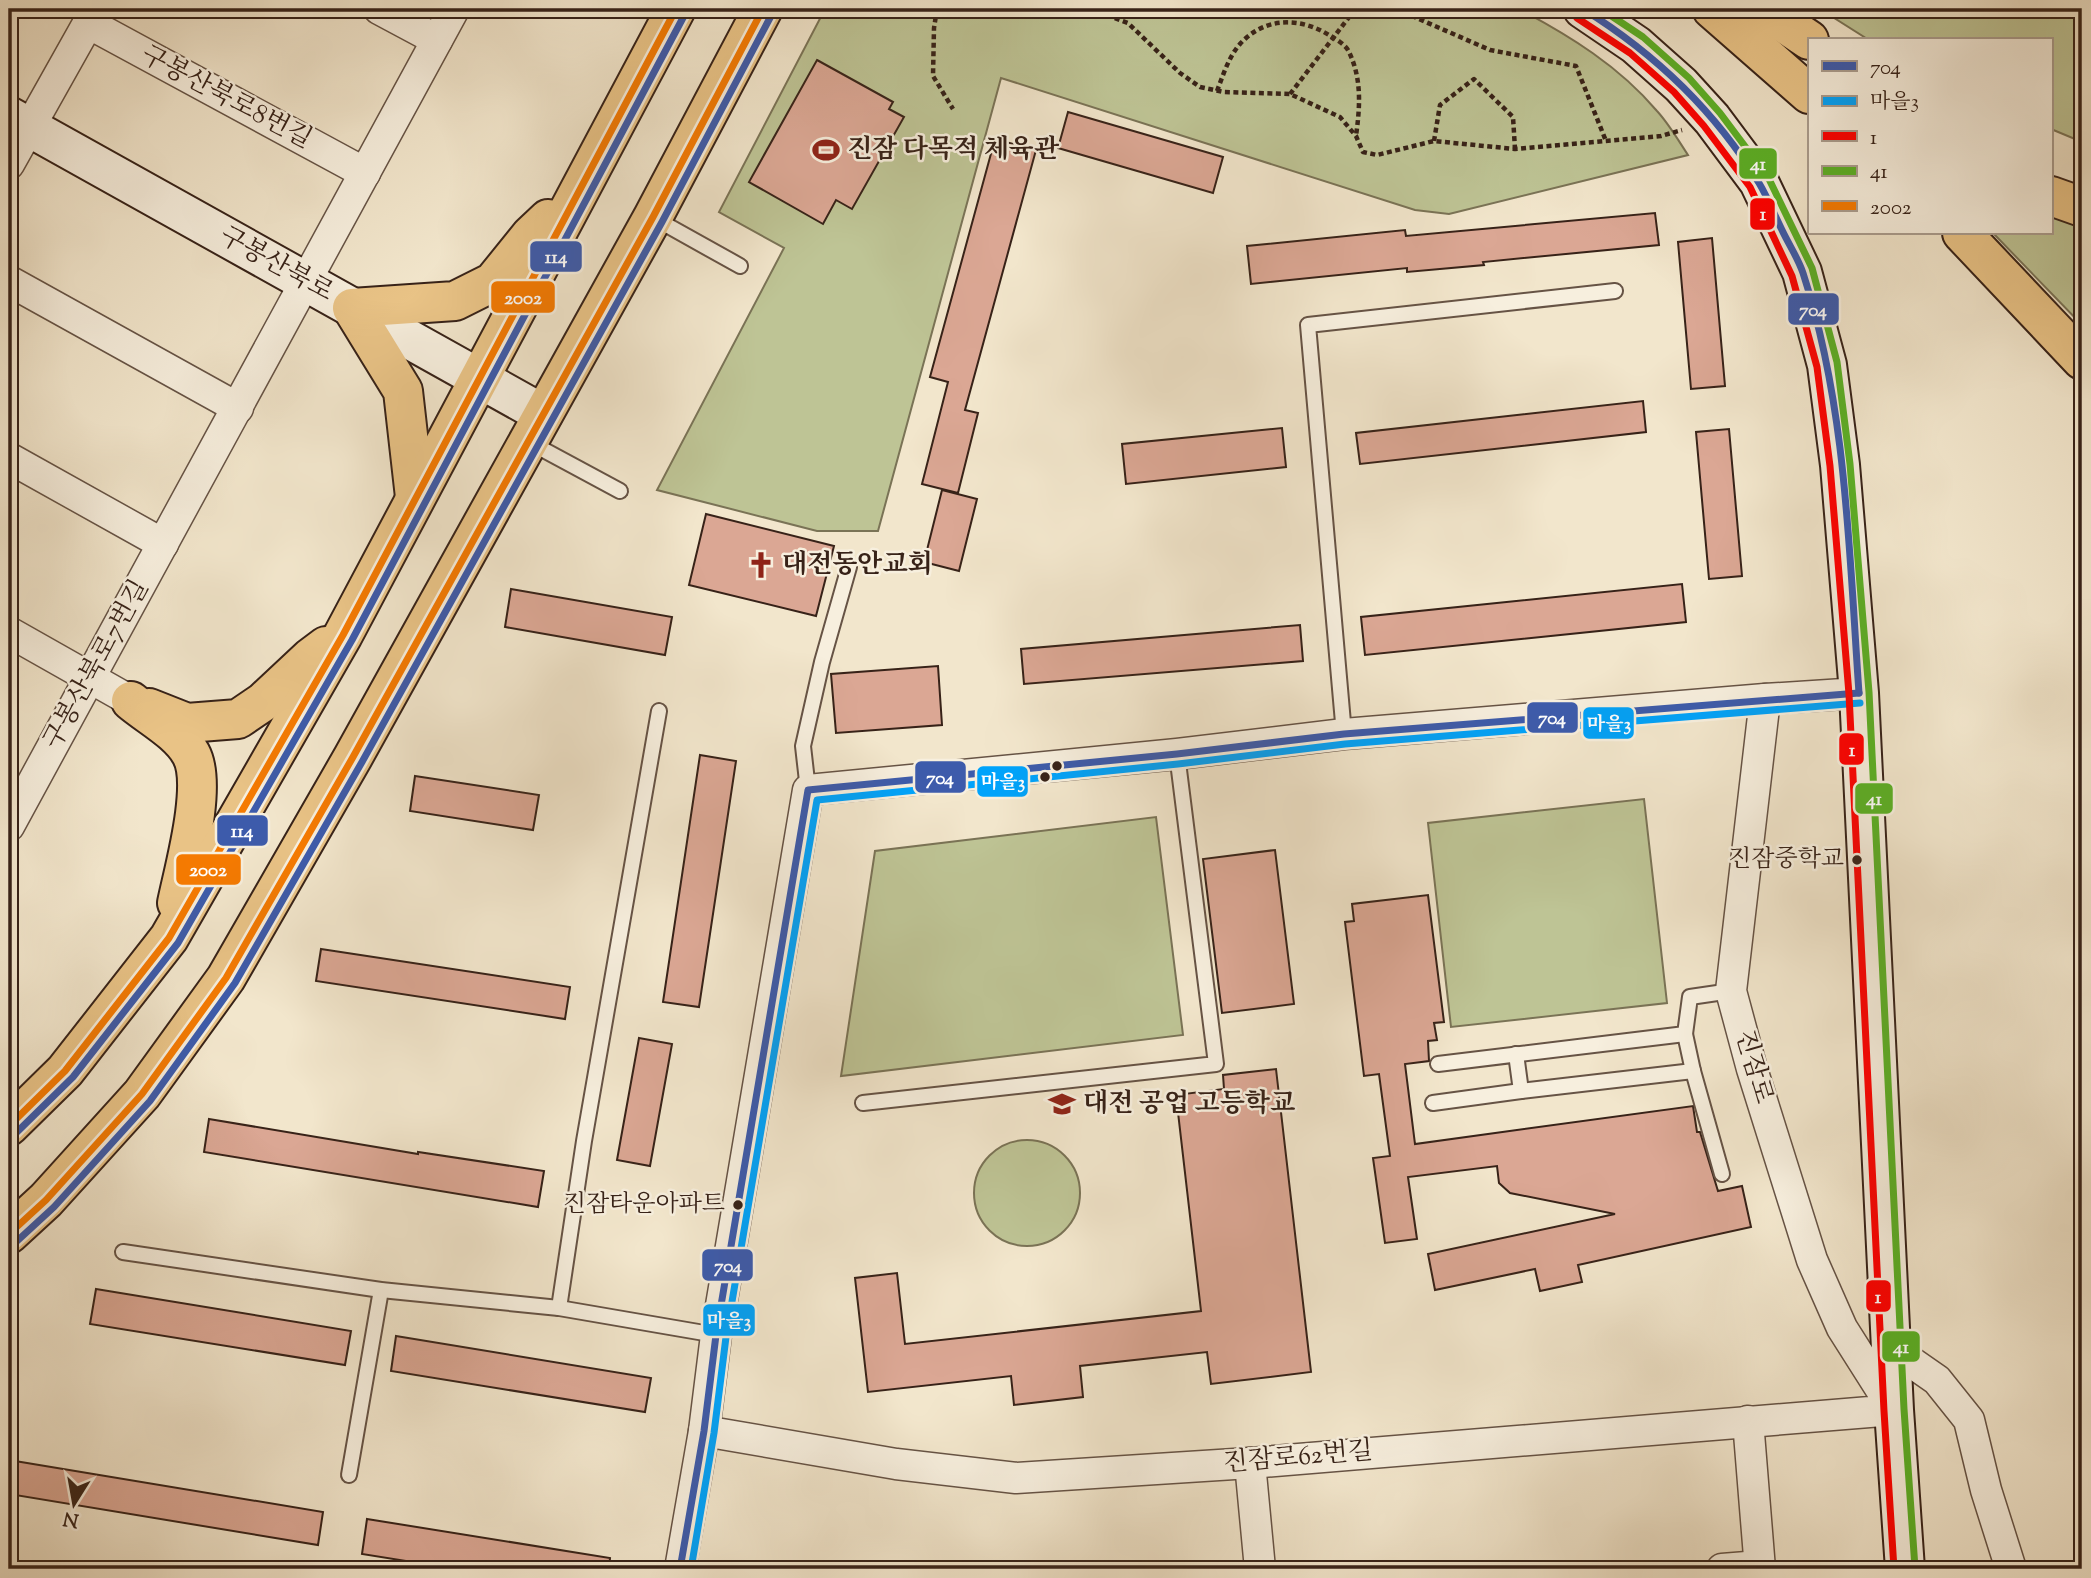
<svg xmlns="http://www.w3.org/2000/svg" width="2091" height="1578" font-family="'Sorts Mill Goudy','Noto Serif KR',serif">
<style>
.green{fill:#bec495;stroke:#7a7356;stroke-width:2}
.building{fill:#dba794;stroke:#372218;stroke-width:2}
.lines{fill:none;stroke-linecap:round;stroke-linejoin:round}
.lane-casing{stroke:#665345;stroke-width:18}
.street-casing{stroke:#665345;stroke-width:33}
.secondary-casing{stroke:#372218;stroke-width:42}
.primary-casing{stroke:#372218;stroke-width:42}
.highway-casing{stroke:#372218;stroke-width:42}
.path{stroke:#372218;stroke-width:4.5;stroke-dasharray:5 3.5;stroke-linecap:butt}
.lane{stroke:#f7efde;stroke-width:14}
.street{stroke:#f7efde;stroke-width:30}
.secondary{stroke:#f7efde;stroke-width:38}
.primary{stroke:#e9c386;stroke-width:38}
.highway{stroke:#e9c386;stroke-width:38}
.bus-1-casing{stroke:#f7efde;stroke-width:12}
.bus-2-casing{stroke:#f7efde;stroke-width:12}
.bus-3-casing{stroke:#f7efde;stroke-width:12}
.bus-4-casing{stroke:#f7efde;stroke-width:12}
.bus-5-casing{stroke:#f7efde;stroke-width:12}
.bus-6-casing{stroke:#f7efde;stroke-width:12}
.bus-1{stroke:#3d5bab;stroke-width:7}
.bus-2{stroke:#00a3fb;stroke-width:7}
.bus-3{stroke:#f00;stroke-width:7}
.bus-4{stroke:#5bb025;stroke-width:7}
.bus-5{stroke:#f57a01;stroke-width:7}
.bus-6{stroke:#3d5bab;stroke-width:7}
.bus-dot{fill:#372218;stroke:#f7efde;stroke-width:2.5}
.labels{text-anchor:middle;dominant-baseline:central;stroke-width:5;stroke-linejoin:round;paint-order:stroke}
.bus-label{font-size:24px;fill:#372218;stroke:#f7efde;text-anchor:end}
.street-label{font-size:26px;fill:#372218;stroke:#f7efde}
.poi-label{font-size:26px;font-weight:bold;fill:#372218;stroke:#f7efde;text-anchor:start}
.line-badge{stroke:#f7efde;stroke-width:2.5}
.badge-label{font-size:19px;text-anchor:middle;font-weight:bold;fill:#fff}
</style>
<rect width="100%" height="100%" fill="#f2e6cc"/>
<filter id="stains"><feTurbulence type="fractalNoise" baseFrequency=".00286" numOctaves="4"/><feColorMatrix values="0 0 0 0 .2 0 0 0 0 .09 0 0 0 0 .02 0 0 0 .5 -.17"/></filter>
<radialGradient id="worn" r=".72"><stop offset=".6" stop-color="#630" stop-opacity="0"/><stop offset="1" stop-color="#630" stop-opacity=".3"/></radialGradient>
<g class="green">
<path d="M 825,9 L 1519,9 C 1570,36 1619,66 1657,111 C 1669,124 1678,140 1688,155 L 1449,214 L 1415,210 L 1001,78 L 878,531 L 817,531 L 657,490 L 784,248 L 719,212 Z"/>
<path d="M 1820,9 L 2082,9 L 2082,142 L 2051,129 L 2051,40 L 1869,40 Z"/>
<path d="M 2051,215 L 2082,227 L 2082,325 L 1993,233 L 2051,233 Z"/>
<path d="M 1644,799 L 1667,1003 L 1451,1027 L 1428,823 Z"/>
<path d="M 1156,817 L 1183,1035 L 841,1076 L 875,851 Z"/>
<circle cx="1027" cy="1193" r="53"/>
</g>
<g class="building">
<path d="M 817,60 L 893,102 L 889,109 L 904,117 L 852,209 L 836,200 L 823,224 L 749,182 Z"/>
<path d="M 1068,112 L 1223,157 L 1213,193 L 1058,148 Z"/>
<path d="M 995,139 L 1036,150 L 965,410 L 978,413 L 958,493 L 922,484 L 948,382 L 930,377 Z"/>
<path d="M 1655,213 L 1659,245 L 1483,262 L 1484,265 L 1407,272 L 1407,268 L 1251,284 L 1247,246 L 1405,230 L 1406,236 Z"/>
<path d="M 1712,238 L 1725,386 L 1691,389 L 1678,242 Z"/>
<path d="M 1643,401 L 1646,432 L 1360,464 L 1356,433 Z"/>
<path d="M 1282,428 L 1286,467 L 1126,484 L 1122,444 Z"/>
<path d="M 1729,429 L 1742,576 L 1709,579 L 1696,432 Z"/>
<path d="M 942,490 L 977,499 L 959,571 L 924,562 Z"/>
<path d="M 706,514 L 834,546 L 816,616 L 689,585 Z"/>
<path d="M 1682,584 L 1686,622 L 1365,655 L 1361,617 Z"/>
<path d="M 511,589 L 672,617 L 665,655 L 505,627 Z"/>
<path d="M 1300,625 L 1303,661 L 1024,684 L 1021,649 Z"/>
<path d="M 938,666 L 942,725 L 836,733 L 831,674 Z"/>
<path d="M 700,755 L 736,761 L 699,1007 L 663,1002 Z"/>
<path d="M 415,776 L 539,795 L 533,830 L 410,811 Z"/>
<path d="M 1275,850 L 1294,1004 L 1222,1013 L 1203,859 Z"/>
<path d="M 1428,895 L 1444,1022 L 1434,1023 L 1437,1040 L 1428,1041 L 1429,1061 L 1405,1064 L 1415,1144 L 1693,1106 L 1697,1132 L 1700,1132 L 1718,1191 L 1742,1186 L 1751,1227 L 1578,1265 L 1582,1282 L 1540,1291 L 1535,1269 L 1435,1290 L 1428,1254 L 1615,1214 L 1510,1193 L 1499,1183 L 1497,1166 L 1408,1177 L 1417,1239 L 1385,1243 L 1373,1158 L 1390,1156 L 1379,1074 L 1364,1076 L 1345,922 L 1354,921 L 1352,904 Z"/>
<path d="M 321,949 L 570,987 L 565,1019 L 316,981 Z"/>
<path d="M 639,1038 L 672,1044 L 650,1166 L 617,1160 Z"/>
<path d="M 1276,1069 L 1311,1372 L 1211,1384 L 1207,1352 L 1080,1366 L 1083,1397 L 1014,1405 L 1011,1376 L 868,1392 L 855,1278 L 897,1273 L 905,1344 L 1201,1311 L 1176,1095 L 1224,1089 L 1223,1075 Z"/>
<path d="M 209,1119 L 418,1154 L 418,1152 L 544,1171 L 538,1207 L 204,1152 Z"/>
<path d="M 96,1289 L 351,1331 L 345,1365 L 90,1324 Z"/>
<path d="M 396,1336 L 651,1378 L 645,1412 L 391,1371 Z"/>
<path d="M 9,1460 L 323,1512 L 318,1545 L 9,1494 Z"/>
<path d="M 367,1519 L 610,1558 L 609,1569 L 456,1569 L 362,1554 Z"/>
</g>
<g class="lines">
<defs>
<g id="lane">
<path d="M 654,218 L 740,266"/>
<path d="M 529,442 L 620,491"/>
<path d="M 1344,734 L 1308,325 L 1615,291"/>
<path d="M 808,790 L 803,746 L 822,662 L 849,567"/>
<path d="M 1685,1034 L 1693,1071 L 1722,1174"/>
<path d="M 1438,1064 L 1685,1034 L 1690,997 L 1731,991"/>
<path d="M 1521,1091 L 1693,1071"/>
<path d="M 863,1103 L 1216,1064 L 1177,754"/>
<path d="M 1433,1103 L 1521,1091 L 1516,1054"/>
<path d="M 123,1252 L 381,1290 L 559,1308 L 716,1335"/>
<path d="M 559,1308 L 584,1141 L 659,711"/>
<path d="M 349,1475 L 381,1290"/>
</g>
<g id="street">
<path d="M 379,9 L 437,40"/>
<path d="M 88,23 L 365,173"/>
<path d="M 9,164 L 96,9"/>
<path d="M 9,281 L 238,408"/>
<path d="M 9,458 L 163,544"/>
<path d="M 9,632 L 131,701"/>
<path d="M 9,826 L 454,9"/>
<path d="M 1891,1348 L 1937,1380 L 1969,1420 L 1986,1490 L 2011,1569"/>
<path d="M 1748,1421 L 1760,1569"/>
<path d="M 704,1431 L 896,1464 L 1016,1478 L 1250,1463 L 1894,1410 L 1842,1328 L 1812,1260 L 1752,1069 L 1731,991 L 1765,699"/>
<path d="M 1250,1463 L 1260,1569"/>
<path d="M 680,1569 L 704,1431 L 716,1335 L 808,790 L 1177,754 L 1344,734 L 1765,699 L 1859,693"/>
<path d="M 1722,1569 L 1759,1566"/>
</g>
<g id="secondary">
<path d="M 1583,9 L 1636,45 L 1681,85 L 1712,119 L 1759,182 L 1802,272 L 1827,365 L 1840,465 L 1859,693 L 1894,1410 L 1905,1569"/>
<path d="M 9,116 L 543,414"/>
</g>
<g id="primary">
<path d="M 415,497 L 403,391 L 352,308 L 455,301 L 493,282 L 531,235 L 548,219"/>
<path d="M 131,701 C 150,717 179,732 191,754 C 208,785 184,869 177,903"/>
<path d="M 149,708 L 187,723 L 238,719 L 263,702 L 310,658 L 326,646"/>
<path d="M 9,1126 L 65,1071 L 169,938 L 343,635 L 676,9"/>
<path d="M 9,1234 L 46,1200 L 142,1094 L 226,978 L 353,757 L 653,217 L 763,9"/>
</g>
<g id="highway">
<path d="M 1712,9 L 1809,94"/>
<path d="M 1763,9 L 1809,40"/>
<path d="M 2051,196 L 2082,207"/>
<path d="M 1962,233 L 2082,360"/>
</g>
</defs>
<use href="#lane" class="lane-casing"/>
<use href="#street" class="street-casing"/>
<use href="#secondary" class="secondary-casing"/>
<use href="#primary" class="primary-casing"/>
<use href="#highway" class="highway-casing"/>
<g class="path">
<path d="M 937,9 L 934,28 L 933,76 L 953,109"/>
<path d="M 1091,9 L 1128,23 L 1180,73 L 1200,87 L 1224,92 L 1290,94 L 1340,117 L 1356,136 L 1363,152 L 1377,155 L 1434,141 L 1515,149 L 1661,136 L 1682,130"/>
<path d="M 1348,9 C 1362,19 1381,19 1396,9"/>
<path d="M 1396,9 L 1490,50 L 1576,66 L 1606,141"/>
<path d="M 1217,91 C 1224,73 1230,52 1245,39 C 1270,16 1303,19 1329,35 C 1336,39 1346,45 1349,52 C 1362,79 1360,107 1356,136"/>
<path d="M 1290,94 L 1353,12"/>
<path d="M 1434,141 L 1440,105 L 1474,79 L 1513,117 L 1515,149"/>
</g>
<use href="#lane" class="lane"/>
<use href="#street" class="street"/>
<use href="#secondary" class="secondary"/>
<use href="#primary" class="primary"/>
<use href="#highway" class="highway"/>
<defs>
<g id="bus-1">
<path d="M 1583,9 C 1654,53 1715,111 1759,183 C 1768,198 1774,214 1782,230 C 1789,245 1798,258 1803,273 C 1847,408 1849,553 1859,693"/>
<path d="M 680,1569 L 704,1431 L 716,1335 L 808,790 L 1177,754 L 1344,734 L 1859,693"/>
</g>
<path id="bus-2" d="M 691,1569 L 714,1433 L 726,1337 L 817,800 L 1178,764 L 1345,744 L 1860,703"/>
<path id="bus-3" d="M 1577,18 L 1630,53 L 1674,92 L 1704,126 L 1750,187 L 1792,276 L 1817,367 L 1830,466 L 1849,694 L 1884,1411 L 1894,1569"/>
<path id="bus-4" d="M 1601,9 L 1643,37 L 1689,78 L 1720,113 L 1768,177 L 1812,268 L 1837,362 L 1850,464 L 1869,692 L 1904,1409 L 1915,1568"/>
<g id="bus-5">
<path d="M 9,1126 L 65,1071 L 169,938 L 343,635 L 676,9"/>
<path d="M 9,1234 L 46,1200 L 142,1094 L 226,978 L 353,757 L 653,217 L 763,9"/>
</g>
<g id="bus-6">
<path d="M 16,1133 L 73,1077 L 178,943 L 352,640 L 685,14"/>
<path d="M 16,1242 L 54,1207 L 150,1101 L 235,983 L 362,762 L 662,222 L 772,14"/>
</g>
</defs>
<use href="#bus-1" class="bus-1-casing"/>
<use href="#bus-2" class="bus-2-casing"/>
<use href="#bus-3" class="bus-3-casing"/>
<use href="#bus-4" class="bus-4-casing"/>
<use href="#bus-5" class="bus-5-casing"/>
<use href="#bus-6" class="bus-6-casing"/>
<use href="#bus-1" class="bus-1"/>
<use href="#bus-2" class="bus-2"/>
<use href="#bus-3" class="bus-3"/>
<use href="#bus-4" class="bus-4"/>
<use href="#bus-5" class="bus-5"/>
<use href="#bus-6" class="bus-6"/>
</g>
<defs>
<symbol id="stadium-bare" viewBox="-9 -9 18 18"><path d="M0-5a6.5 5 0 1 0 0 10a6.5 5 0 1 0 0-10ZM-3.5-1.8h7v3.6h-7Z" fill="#8f2418" stroke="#f7efde" stroke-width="2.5" paint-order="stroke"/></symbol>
<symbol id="church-bare" viewBox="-9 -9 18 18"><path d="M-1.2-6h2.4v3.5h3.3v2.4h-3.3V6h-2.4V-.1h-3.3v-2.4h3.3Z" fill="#8f2418" stroke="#f7efde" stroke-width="2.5" paint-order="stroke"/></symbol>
<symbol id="school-bare" viewBox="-9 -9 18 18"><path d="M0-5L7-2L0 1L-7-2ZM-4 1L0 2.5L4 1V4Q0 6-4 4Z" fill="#8f2418" stroke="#f7efde" stroke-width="2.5" paint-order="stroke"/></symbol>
</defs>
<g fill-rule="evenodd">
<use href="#stadium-bare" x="807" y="131" width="38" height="38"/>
<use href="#church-bare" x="742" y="546" width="38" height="38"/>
<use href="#school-bare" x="1043" y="1085" width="38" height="38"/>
</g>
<g class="bus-dot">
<circle cx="1057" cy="766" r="6"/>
<circle cx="1045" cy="777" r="6"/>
<circle cx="1857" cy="860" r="6"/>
<circle cx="738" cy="1205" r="6"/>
</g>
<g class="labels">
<g class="bus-label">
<text x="1844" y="860">진잠중학교</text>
<text x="725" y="1205">진잠타운아파트</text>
</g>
<g class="street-label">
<text transform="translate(226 98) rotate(28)">구봉산북로8번길</text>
<text transform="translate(276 265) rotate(29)">구봉산북로</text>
<text transform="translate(97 665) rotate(-61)">구봉산북로7번길</text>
<text transform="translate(1753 1067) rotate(74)">진잠로</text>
<text transform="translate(1298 1458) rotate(-5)">진잠로62번길</text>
</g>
<g class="poi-label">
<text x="847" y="150">진잠 다목적 체육관</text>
<text x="782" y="565">대전동안교회</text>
<text x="1083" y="1104">대전 공업 고등학교</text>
</g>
</g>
<g class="line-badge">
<rect x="1738" y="147" width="40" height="33" rx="7" fill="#5bb025"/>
<rect x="1749" y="197" width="27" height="34" rx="7" fill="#f00"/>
<rect x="529" y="240" width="54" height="33" rx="7" fill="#3d5bab"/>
<rect x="490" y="280" width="66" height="34" rx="7" fill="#f57a01"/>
<rect x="1787" y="292" width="53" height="34" rx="7" fill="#3d5bab"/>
<rect x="1526" y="701" width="53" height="33" rx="7" fill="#3d5bab"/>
<rect x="1582" y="706" width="53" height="34" rx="7" fill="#00a3fb"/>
<rect x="1838" y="732" width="27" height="34" rx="7" fill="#f00"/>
<rect x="914" y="760" width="53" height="34" rx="7" fill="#3d5bab"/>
<rect x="976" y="765" width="53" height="33" rx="7" fill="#00a3fb"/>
<rect x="1854" y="782" width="40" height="33" rx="7" fill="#5bb025"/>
<rect x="216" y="814" width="53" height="33" rx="7" fill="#3d5bab"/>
<rect x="175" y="853" width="67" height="33" rx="7" fill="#f57a01"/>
<rect x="701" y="1248" width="53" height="34" rx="7" fill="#3d5bab"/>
<rect x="1865" y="1279" width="27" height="34" rx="7" fill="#f00"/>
<rect x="702" y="1303" width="54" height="34" rx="7" fill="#00a3fb"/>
<rect x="1881" y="1330" width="40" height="33" rx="7" fill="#5bb025"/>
</g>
<g class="badge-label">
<text x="1758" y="170">41</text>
<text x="1763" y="220">1</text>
<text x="556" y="263">114</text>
<text x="523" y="304">2002</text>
<text x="1813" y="316">704</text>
<text x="1552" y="724">704</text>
<text x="1609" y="730">마을3</text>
<text x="1852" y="756">1</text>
<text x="940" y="784">704</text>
<text x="1003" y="788">마을3</text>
<text x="1874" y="805">41</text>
<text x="242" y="837">114</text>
<text x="208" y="876">2002</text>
<text x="728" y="1272">704</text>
<text x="1878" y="1303">1</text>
<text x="729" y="1327">마을3</text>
<text x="1901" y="1353">41</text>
</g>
<rect width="2091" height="1578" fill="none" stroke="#f2e6cc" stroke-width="35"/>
<rect x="10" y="10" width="2070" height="1557" fill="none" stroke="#372218" stroke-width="3.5"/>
<rect x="18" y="18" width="2056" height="1543" fill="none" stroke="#372218" stroke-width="2"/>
<rect x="1808" y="38" width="245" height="196" fill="#f7efde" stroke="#aa9d8f" stroke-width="2"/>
<rect x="1822" y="61" width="35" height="10" fill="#3d5bab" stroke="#aa9d8f" stroke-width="2"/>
<text x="1870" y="74" font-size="21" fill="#372218">704</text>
<rect x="1822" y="96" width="35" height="10" fill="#00a3fb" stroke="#aa9d8f" stroke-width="2"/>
<text x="1870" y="108" font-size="21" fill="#372218">마을3</text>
<rect x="1822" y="131" width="35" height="10" fill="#ff0000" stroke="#aa9d8f" stroke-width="2"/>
<text x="1870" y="144" font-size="21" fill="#372218">1</text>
<rect x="1822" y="166" width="35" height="10" fill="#5bb025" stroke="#aa9d8f" stroke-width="2"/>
<text x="1870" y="178" font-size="21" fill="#372218">41</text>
<rect x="1822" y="201" width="35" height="10" fill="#f57a01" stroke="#aa9d8f" stroke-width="2"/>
<text x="1870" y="214" font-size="21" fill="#372218">2002</text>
<g transform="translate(74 1504) rotate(191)" stroke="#f7efde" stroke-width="5" paint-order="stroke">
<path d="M0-5L12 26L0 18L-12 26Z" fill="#372218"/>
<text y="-10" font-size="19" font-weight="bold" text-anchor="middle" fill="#372218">N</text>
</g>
<rect width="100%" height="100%" filter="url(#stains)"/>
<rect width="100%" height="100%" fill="url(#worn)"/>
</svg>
